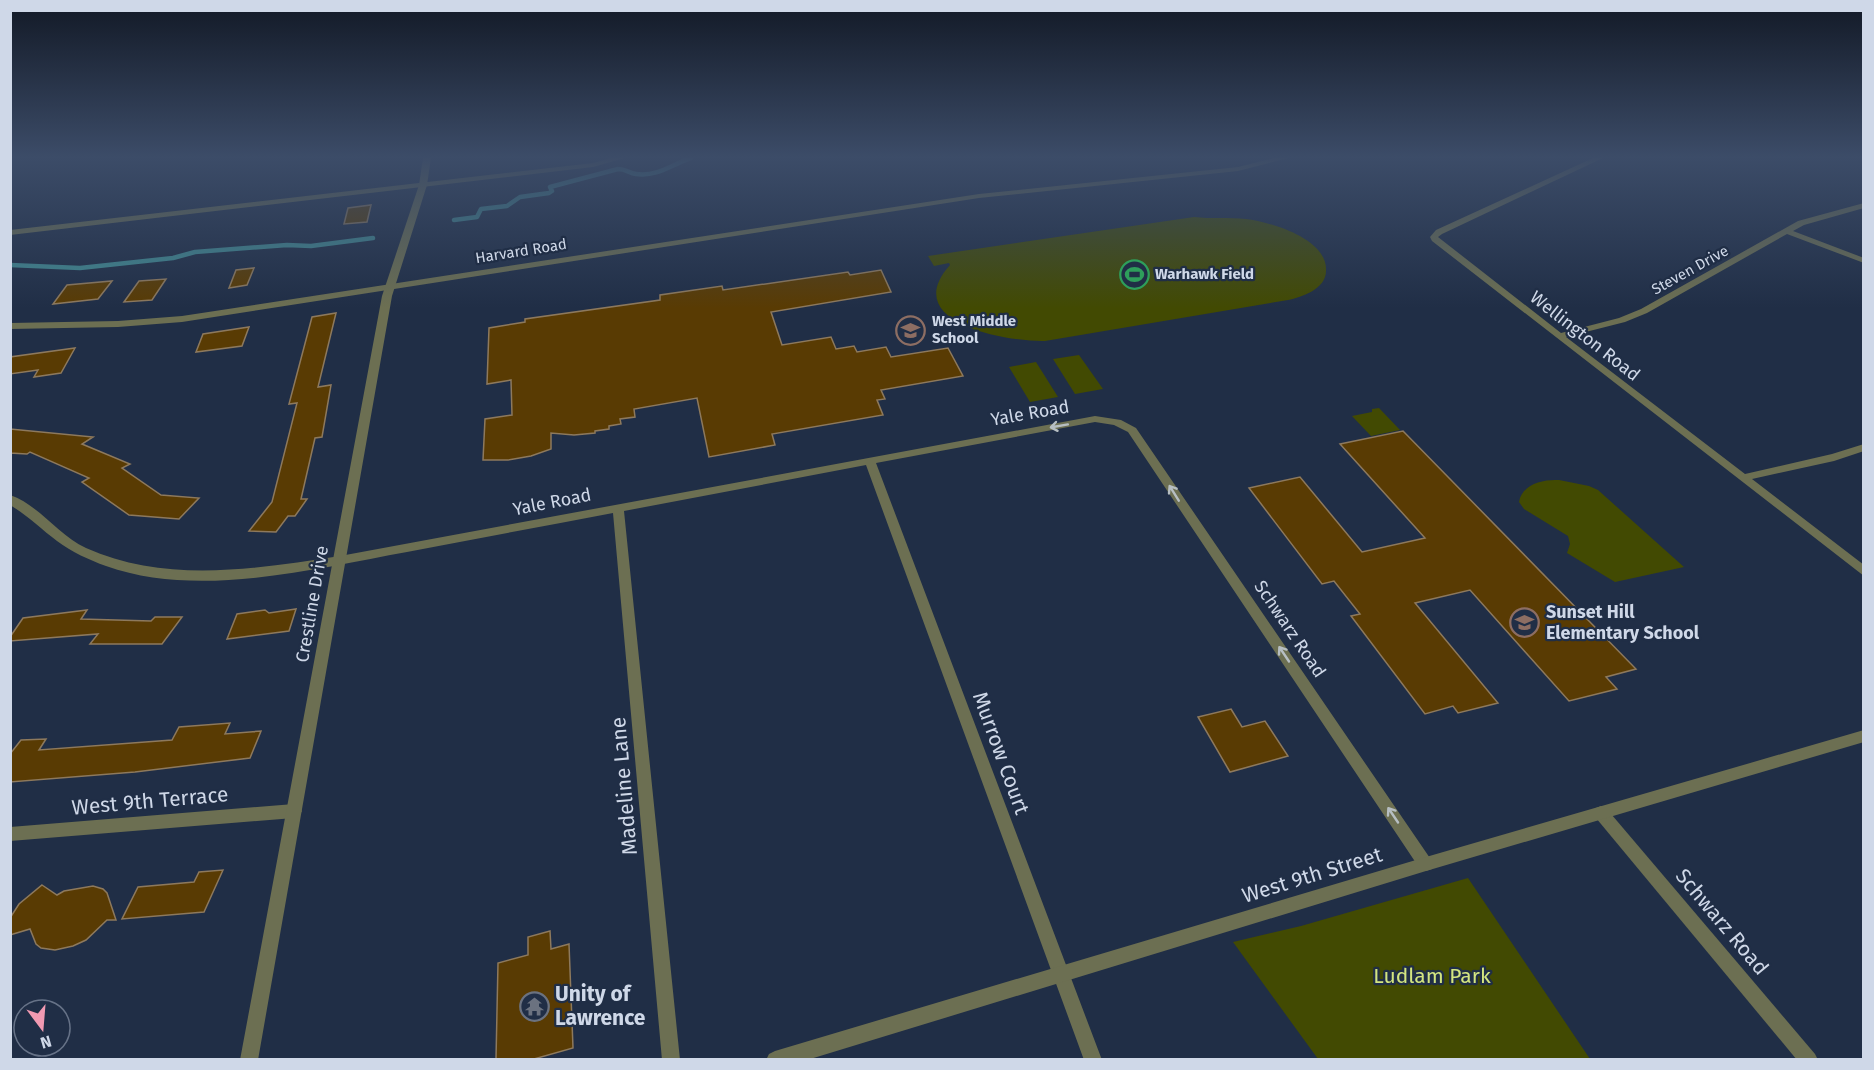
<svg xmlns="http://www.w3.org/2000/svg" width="1874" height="1070" font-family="'Fira Sans',sans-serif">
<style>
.green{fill:#424a02}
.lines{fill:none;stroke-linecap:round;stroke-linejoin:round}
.stream{stroke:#418890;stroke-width:4.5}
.building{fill:#593b03;stroke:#8d795d;stroke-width:1.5}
.minor{fill:#6c6f52;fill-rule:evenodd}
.tertiary{fill:#6c6f52;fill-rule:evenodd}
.oneway{stroke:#b6bec2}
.labels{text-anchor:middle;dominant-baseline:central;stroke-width:4.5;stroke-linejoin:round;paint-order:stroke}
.far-street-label{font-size:15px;fill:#cfd8e8;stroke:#202e46}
.far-poi-label{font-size:15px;font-weight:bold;fill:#cfd8e8;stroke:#202e46;text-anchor:start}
.street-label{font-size:18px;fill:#cfd8e8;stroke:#202e46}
.poi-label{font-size:18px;font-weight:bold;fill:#cfd8e8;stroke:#202e46;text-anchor:start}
.near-street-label{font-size:21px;fill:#cfd8e8;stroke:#202e46}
.near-park-label{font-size:21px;fill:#d3e580;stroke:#202e46}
.near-poi-label{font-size:21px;font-weight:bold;fill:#cfd8e8;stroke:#202e46;text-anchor:start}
</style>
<rect width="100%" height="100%" fill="#202e46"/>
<g class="green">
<path d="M 1194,217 C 1211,219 1229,217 1246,219 C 1271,222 1328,239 1326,271 C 1326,289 1302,297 1288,300 L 1045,341 C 1007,342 898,323 950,265 L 949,263 L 934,266 L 928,256 Z"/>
<path d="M 1079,355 L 1103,389 L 1075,394 L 1053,359 Z"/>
<path d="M 1036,362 L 1058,397 L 1030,402 L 1009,367 Z"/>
<path d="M 1379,408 L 1400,430 L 1371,436 L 1352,416 L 1372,412 L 1372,409 Z"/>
<path d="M 1559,480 L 1589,486 L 1598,490 L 1684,567 L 1615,582 L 1567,553 L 1570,544 L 1568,536 L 1524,509 L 1519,502 C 1522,484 1543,479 1559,480 Z"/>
<path d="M 1468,878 L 1590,1059 L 1318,1059 L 1233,942 L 1301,926 Z"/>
</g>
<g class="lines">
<g class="stream">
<path d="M 454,220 L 477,217 L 481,209 L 507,206 L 520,197 L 549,193 L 552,191 L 550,187 L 618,169 C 626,169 629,173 636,174 C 658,177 672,164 691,158"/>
<path d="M 10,265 L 80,268 L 173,258 L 195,252 L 287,245 L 311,246 L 373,238"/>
</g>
</g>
<g class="building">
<path d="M 371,205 L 367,222 L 344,224 L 348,208 Z"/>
<path d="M 254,268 L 247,285 L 229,288 L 236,270 Z"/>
<path d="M 881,270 L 891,292 L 771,312 L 782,345 L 831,337 L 836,349 L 854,346 L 857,352 L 886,347 L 891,357 L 948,348 L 963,376 L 881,390 L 885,399 L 877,400 L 883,415 L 772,434 L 775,445 L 709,457 L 697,398 L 634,409 L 635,417 L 620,419 L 621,424 L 609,426 L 609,429 L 595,431 L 595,433 L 574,435 L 551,433 L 551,449 L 531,456 L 508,460 L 483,460 L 485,419 L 512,415 L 511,380 L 487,384 L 489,328 L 525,322 L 525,319 L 660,300 L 660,295 L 722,286 L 723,290 L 848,272 L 850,275 Z"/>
<path d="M 166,279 L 152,300 L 124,302 L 139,281 Z"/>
<path d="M 112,281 L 98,299 L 53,304 L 67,285 Z"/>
<path d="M 336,313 L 318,387 L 331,385 L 322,437 L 315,438 L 301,499 L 307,499 L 295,516 L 288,516 L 276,532 L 249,531 L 272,502 L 297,403 L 289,404 L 312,317 Z"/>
<path d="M 249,327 L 242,346 L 196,352 L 203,334 Z"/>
<path d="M 75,348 L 61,373 L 34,377 L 38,370 L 10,374 L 10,357 Z"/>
<path d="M 10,429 L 93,437 L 82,444 L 130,464 L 122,468 L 161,495 L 199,498 L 179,519 L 129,515 L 82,482 L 89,478 L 30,452 L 27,454 L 10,453 Z"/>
<path d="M 1403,431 L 1636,669 L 1606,677 L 1617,689 L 1569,701 L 1470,590 L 1415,603 L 1498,703 L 1458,713 L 1453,706 L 1425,714 L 1351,616 L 1360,614 L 1334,581 L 1322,584 L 1249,488 L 1300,477 L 1362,552 L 1425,538 L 1340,444 Z"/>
<path d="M 296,609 L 289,631 L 227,639 L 237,614 L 265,610 L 269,613 Z"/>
<path d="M 87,610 L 81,619 L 151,621 L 155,617 L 182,617 L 162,644 L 90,644 L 98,634 L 10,641 L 10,637 L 23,618 Z"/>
<path d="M 1231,709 L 1242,727 L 1265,721 L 1288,756 L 1230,772 L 1198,717 Z"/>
<path d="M 230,723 L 225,734 L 261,731 L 250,758 L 135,772 L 10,782 L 10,754 L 21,740 L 46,739 L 39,750 L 172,740 L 179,727 Z"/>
<path d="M 223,870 L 204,912 L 122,919 L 138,887 L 194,882 L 199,872 Z"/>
<path d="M 42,885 L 57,895 L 64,891 L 93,886 L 103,889 L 107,893 L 116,920 L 107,920 L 86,940 L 73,946 L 55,950 L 41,948 L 36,944 L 30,929 L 10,935 L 10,918 L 19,904 Z"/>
<path d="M 550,931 L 551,949 L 569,944 L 573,1048 L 534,1059 L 496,1059 L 498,963 L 528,955 L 528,937 Z"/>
</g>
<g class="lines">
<g class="minor">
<path d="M 611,158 L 625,158 L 593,167 L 10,235 L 10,230 L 593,163 Z"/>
<path d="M 1274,158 L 1288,158 L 1238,171 L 979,198 L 182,322 L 118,327 L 10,329 L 10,323 L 118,321 L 182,316 L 979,194 L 1238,167 Z"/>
<path d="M 1593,158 L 1603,158 L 1442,234 L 1438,237 L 1561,333 L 1619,318 L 1641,309 L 1798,221 L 1864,203 L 1864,208 L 1804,225 L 1793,231 L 1864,258 L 1864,263 L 1787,234 L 1647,313 L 1625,322 L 1566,337 L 1745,474 L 1832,454 L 1864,444 L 1864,451 L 1834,461 L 1752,479 L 1864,565 L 1864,576 L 1432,241 L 1430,237 L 1436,230 Z"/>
<path d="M 1095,416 L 1121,420 L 1136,428 L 1434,864 L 1432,869 L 1426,871 L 1420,869 L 1128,432 L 1114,425 L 1095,422 L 876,463 L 1102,1060 L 1084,1060 L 866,465 L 624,511 L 680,1060 L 662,1060 L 613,513 C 544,526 475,539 407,552 C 313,569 198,599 106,566 C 89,560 72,552 57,541 C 41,529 27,515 10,505 L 10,495 C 39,505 58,535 86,548 C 166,584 256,569 340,556 Z"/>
<path d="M 294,804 L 299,806 L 302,811 L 299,816 L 294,818 L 10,841 L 10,827 Z"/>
<path d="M 1601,806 L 1606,808 L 1815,1054 L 1818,1060 L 1797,1060 L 1596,818 L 1593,813 L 1596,808 Z"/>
</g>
<g class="tertiary">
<path d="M 423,158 L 431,158 L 427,185 L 392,296 L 258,1060 L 240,1060 L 382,296 L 419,185 Z"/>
<path d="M 1864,730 L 1864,742 L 1426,871 L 807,1060 L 766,1060 L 769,1054 L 775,1051 L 1426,857 Z"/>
</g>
</g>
<defs><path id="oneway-shaft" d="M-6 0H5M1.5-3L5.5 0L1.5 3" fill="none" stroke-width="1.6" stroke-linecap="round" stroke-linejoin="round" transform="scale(1.5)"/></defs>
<g class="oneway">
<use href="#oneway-shaft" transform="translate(1059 426) rotate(170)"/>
<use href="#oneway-shaft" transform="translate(1174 493) rotate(-122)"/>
<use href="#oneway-shaft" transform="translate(1284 654) rotate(-124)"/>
<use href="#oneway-shaft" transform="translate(1393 815) rotate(-124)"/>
</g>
<linearGradient id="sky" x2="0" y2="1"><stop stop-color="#121926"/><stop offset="0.51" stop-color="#3c4c68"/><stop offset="1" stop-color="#3c4c68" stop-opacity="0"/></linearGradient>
<rect width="1874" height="308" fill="url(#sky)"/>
<defs>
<symbol id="stadium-ring" viewBox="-11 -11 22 22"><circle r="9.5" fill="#202e46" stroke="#2e9e5b" stroke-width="1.5"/><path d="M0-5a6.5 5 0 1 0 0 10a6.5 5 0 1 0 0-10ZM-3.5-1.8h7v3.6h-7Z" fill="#2e9e5b"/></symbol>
<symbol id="school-ring" viewBox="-11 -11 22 22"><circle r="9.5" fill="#202e46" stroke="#8d6e63" stroke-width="1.5"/><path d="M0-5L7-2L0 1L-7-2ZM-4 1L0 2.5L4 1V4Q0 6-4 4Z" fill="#8d6e63"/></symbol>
<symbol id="temple-ring" viewBox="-11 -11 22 22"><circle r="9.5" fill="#202e46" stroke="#6b7280" stroke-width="1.5"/><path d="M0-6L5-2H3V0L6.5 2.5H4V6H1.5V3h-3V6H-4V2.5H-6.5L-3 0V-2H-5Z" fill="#6b7280"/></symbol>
</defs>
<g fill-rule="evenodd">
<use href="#stadium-ring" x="1118" y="258" width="33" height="33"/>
<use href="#school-ring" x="894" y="314" width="33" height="33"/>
<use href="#school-ring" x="1508" y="606" width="33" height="33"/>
<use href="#temple-ring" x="518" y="990" width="33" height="33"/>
</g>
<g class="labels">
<g class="far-street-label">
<text transform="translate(521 251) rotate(-9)">Harvard Road</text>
<text transform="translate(1690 270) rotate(-29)">Steven Drive</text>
</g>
<g class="far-poi-label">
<text x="1155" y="274">Warhawk Field</text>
<text x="932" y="321">West Middle<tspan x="932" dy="17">School</tspan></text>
</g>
<g class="street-label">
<text transform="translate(1585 336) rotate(38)">Wellington Road</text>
<text transform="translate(1030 413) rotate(-10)">Yale Road</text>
<text transform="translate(552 502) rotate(-11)">Yale Road</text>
<text transform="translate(312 604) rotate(-80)">Crestline Drive</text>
<text transform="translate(1290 629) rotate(56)">Schwarz Road</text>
</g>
<g class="poi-label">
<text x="1546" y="612">Sunset Hill<tspan x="1546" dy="21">Elementary School</tspan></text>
</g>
<g class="near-street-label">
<text transform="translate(1001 753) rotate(70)">Murrow Court</text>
<text transform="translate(624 786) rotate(-95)">Madeline Lane</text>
<text transform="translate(150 801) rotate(-5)">West 9th Terrace</text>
<text transform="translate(1312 875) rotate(-17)">West 9th Street</text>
<text transform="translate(1722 922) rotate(50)">Schwarz Road</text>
</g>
<g class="near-park-label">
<text x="1432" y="976">Ludlam Park</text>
</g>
<g class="near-poi-label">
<text x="555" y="994">Unity of<tspan x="555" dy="24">Lawrence</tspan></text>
</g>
</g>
<rect width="1874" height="1070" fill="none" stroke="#cfd8e8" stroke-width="24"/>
<g transform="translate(42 1028) rotate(164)"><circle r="28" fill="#202e46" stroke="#667287" stroke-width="1.5"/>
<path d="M0-4.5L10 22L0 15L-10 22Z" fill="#f19ab2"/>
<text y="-9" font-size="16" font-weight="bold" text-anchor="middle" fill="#cfd8e8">N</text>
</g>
</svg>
